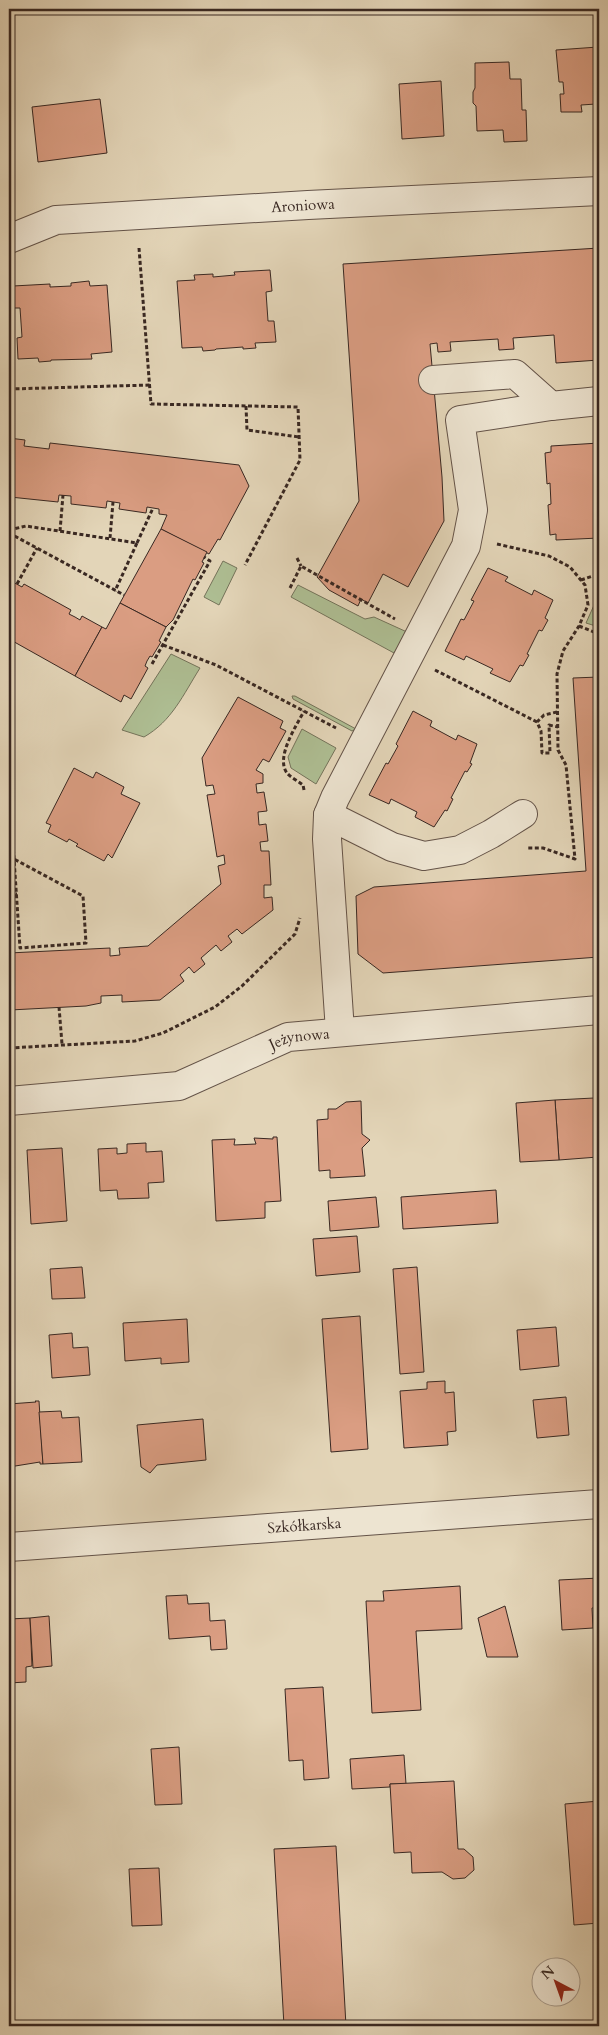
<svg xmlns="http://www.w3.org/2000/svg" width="608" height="2035" font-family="Cardo,serif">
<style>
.green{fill:#aebe93;stroke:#74735a}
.building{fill:#da9d82;stroke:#392822}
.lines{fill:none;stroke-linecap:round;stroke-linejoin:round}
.minor-casing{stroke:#645348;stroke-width:30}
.path{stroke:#392822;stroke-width:3;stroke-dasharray:4 2.5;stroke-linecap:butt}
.minor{stroke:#ede4d1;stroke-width:28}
.labels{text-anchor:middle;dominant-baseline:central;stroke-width:4;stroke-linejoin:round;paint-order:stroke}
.street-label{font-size:15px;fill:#392822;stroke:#ede4d1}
</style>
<rect width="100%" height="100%" fill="#e3d5b8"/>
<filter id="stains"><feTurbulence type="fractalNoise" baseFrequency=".004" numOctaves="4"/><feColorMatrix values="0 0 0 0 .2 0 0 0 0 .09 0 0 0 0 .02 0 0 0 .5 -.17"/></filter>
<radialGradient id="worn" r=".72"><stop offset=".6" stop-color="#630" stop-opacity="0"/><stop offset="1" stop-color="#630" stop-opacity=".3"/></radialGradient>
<g class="green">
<path d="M 223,561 L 237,568 L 219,605 L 204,597 Z"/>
<path d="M 298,585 L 365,619 L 374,617 L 407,632 L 394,653 L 291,597 Z"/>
<path d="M 599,594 L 599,627 L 586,623 Z"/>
<path d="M 171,654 L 200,668 C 183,695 172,721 144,737 L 122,730 Z"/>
<path d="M 292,696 L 295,696 L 356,729 L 352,731 L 293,699 Z"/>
<path d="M 302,729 L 336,748 L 316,784 L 291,768 L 288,757 Z"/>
</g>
<g class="building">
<path d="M 598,47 L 599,111 L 597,111 L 596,104 L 581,105 L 582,112 L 561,112 L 560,94 L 564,94 L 563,82 L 559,82 L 556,50 Z"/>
<path d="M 509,62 L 510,79 L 521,79 L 522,110 L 526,110 L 527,141 L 504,142 L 503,130 L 477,131 L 476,106 L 473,103 L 473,92 L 475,88 L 475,63 Z"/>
<path d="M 441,81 L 444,136 L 402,139 L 399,84 Z"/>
<path d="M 100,99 L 107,153 L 38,162 L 32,107 Z"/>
<path d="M 599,248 L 599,360 L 556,363 L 554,335 L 513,338 L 514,349 L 499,350 L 498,339 L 450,342 L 451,351 L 438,352 L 437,343 L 430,344 L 442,477 L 444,521 L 408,587 L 383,574 L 368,603 L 361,599 L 358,606 L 329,590 L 317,577 L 359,501 L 343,264 Z"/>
<path d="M 270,270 L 272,291 L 266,292 L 268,321 L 274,321 L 276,342 L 255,343 L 256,348 L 243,349 L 243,347 L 216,349 L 215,350 L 203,351 L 202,347 L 182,348 L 177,281 L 195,280 L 194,275 L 213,274 L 213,277 L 235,275 L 234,272 Z"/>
<path d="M 89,281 L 90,286 L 107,285 L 112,352 L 91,354 L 92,359 L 51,360 L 51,361 L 39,362 L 38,358 L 18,359 L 17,338 L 22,337 L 20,308 L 14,308 L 13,286 L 50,284 L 50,287 L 71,286 L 71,283 Z"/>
<path d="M 9,438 L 25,440 L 24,446 L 49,449 L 50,443 L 239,465 L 249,486 L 220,540 L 218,539 L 209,554 L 161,529 L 167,515 L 159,514 L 159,509 L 147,507 L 146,513 L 119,509 L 120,503 L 107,501 L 106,508 L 71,504 L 71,496 L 59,495 L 58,502 L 10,497 Z"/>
<path d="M 599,443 L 599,538 L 556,540 L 556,534 L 550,535 L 548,505 L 551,504 L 550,483 L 547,484 L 545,453 L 551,452 L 551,446 Z"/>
<path d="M 161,529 L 207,552 L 202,562 L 204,563 L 195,580 L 193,579 L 173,620 L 166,627 L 120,603 Z"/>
<path d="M 488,568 L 508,577 L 505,581 L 532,595 L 534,590 L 553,600 L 545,618 L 548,620 L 542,631 L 539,630 L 527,654 L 529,655 L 523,666 L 520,665 L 510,682 L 490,673 L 493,669 L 466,656 L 464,660 L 445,651 L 461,619 L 464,620 L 474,601 L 471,600 Z"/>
<path d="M 9,576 L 13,578 L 11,581 L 22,587 L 24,584 L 71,610 L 69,614 L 75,617 L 80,620 L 82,616 L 102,627 L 75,676 L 9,639 Z"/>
<path d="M 120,603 L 166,627 L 159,641 L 161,642 L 152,657 L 150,656 L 147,661 L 145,666 L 148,668 L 131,699 L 124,695 L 121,702 L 75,676 L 102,627 L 106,629 Z"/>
<path d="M 599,677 L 599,957 L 383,973 L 358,954 L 356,896 L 374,887 L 586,871 L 573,678 Z"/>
<path d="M 238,697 L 283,721 L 280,728 L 286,731 L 269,762 L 263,759 L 256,770 L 263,774 L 263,783 L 256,784 L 257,793 L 264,792 L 267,811 L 258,812 L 259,825 L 266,824 L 268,841 L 260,842 L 261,851 L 269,851 L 271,885 L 264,885 L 264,898 L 272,897 L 273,910 L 242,934 L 237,929 L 228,936 L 232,942 L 221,951 L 216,945 L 201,958 L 205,964 L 194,973 L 189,967 L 180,975 L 184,981 L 160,1000 L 122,1002 L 122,995 L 101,996 L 101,1003 L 86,1006 L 10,1010 L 9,953 L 110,948 L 110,956 L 120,955 L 119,948 L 148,946 L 221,884 L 218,866 L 225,864 L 224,855 L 217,857 L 207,795 L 215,794 L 213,785 L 206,786 L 202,758 Z"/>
<path d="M 413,711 L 432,721 L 430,726 L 456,740 L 458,735 L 477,744 L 470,763 L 472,764 L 467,772 L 465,771 L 451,798 L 453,799 L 447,811 L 445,810 L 434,827 L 415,817 L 417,812 L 391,799 L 389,804 L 369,795 L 386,763 L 388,764 L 398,746 L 396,744 Z"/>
<path d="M 74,768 L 93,778 L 96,772 L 124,787 L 121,794 L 140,803 L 112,858 L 108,854 L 104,861 L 76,846 L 78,844 L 69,839 L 67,842 L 48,832 L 51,825 L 46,823 Z"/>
<path d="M 594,1098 L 598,1157 L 559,1160 L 555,1100 Z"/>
<path d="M 555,1100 L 559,1160 L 520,1162 L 516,1103 Z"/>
<path d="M 361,1101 L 362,1134 L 370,1140 L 362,1148 L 365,1176 L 330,1178 L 330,1170 L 319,1171 L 317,1120 L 328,1119 L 328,1109 L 336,1109 L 346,1102 Z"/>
<path d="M 273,1137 L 277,1137 L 281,1201 L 265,1202 L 265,1218 L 216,1221 L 212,1140 L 235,1139 L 234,1145 L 256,1144 L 254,1138 L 273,1139 Z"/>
<path d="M 146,1143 L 146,1152 L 162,1151 L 164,1182 L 148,1183 L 149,1198 L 118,1199 L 117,1190 L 100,1191 L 98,1149 L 117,1148 L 117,1154 L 127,1153 L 127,1144 Z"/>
<path d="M 62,1148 L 67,1221 L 31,1224 L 27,1150 Z"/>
<path d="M 496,1190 L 498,1223 L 403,1229 L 401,1197 Z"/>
<path d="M 376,1197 L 379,1227 L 330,1231 L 328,1201 Z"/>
<path d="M 357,1236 L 360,1272 L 316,1276 L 313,1239 Z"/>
<path d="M 9,1260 L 11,1294 L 9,1294 Z"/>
<path d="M 82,1267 L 85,1298 L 52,1299 L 50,1269 Z"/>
<path d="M 417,1267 L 424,1372 L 400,1374 L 393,1269 Z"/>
<path d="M 360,1316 L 368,1449 L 331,1452 L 322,1319 Z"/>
<path d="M 187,1319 L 189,1362 L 161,1364 L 161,1358 L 125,1361 L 123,1323 Z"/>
<path d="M 556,1327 L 559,1366 L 520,1370 L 517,1330 Z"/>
<path d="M 72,1333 L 73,1348 L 88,1347 L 90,1375 L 52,1378 L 49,1335 Z"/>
<path d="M 445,1381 L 445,1393 L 454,1392 L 456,1431 L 447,1432 L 448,1445 L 404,1448 L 400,1391 L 427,1389 L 427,1382 Z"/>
<path d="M 566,1397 L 569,1435 L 537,1438 L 533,1400 Z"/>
<path d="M 35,1401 L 39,1401 L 43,1464 L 40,1464 L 40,1462 L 9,1467 L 9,1404 L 36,1402 Z"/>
<path d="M 61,1411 L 62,1418 L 79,1417 L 82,1462 L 43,1464 L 39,1412 Z"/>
<path d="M 203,1419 L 206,1460 L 157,1465 L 150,1473 L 141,1467 L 137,1425 Z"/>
<path d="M 599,1578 L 599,1607 L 592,1608 L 593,1628 L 562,1630 L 559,1580 Z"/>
<path d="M 460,1586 L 462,1629 L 416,1631 L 421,1710 L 372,1713 L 366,1601 L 384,1601 L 383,1591 Z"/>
<path d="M 187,1595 L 188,1604 L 209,1603 L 210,1621 L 225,1620 L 227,1649 L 211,1650 L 210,1636 L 169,1639 L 166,1596 Z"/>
<path d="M 505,1606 L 518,1657 L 487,1657 L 478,1618 Z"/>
<path d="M 9,1616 L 9,1619 L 30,1618 L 32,1666 L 26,1667 L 26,1682 L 9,1683 Z"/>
<path d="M 49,1616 L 52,1666 L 33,1668 L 30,1618 Z"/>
<path d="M 323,1687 L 329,1778 L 304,1780 L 303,1760 L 289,1761 L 285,1689 Z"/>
<path d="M 179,1747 L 182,1804 L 155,1805 L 151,1749 Z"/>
<path d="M 404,1755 L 406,1784 L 390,1784 L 390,1787 L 352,1789 L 350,1759 Z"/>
<path d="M 454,1781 L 458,1849 L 464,1849 L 473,1857 L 474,1870 L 465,1878 L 453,1879 L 442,1872 L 412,1873 L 411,1852 L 394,1853 L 390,1784 Z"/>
<path d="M 599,1801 L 599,1923 L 574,1925 L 565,1804 Z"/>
<path d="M 336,1846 L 346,2026 L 284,2026 L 274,1849 Z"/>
<path d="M 159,1868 L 162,1925 L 132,1926 L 129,1869 Z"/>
</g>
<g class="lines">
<defs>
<g id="minor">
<path id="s1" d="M 9,239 L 56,220 L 308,205 L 599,191"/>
<path d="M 433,380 L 515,374 L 551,406 L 599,401"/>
<path d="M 328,815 L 392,847 L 424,856 L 460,850 L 491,834 L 523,814"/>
<path d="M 340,1031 L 327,839 L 328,815 L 335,798 L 466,546 L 473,510 L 460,420 L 551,406"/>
<path id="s2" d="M 9,1101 L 179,1086 L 288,1037 L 599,1010"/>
<path id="s3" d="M 9,1547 L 599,1504"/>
</g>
</defs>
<use href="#minor" class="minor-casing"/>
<g class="path">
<path d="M 139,248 L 151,404 L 298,407 L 300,460 L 245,565"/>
<path d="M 9,389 L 150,385"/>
<path d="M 246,406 L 247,430 L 299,437"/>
<path d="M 9,530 L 26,526 L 137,543 L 115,591"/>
<path d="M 60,531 L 63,495"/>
<path d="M 9,533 L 124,595"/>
<path d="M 110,538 L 113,502"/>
<path d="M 137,543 L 153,508"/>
<path d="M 497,544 L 549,556 L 570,567 L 585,585 L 588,605 L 579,626 L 563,651 L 557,674 L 558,750 L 566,765 L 575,859 L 543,848 L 528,848"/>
<path d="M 297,558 L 301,566"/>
<path d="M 581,580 L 599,574"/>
<path d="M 17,584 L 37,548"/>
<path d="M 290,588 L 301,566 L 395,619"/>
<path d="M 579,626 L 599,634"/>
<path d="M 163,645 L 216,665 L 336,728"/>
<path d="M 152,664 L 210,561 L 204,557"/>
<path d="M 435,670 L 537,722"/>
<path d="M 557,712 L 544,715 L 537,722 L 541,731 L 542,753 L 550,753 L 549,725 L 558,727"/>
<path d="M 9,784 L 20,948 L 86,943 L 83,896 L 14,859"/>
<path d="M 304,790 L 303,785 C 298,781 290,777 287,773 C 275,757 297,725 304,711"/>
<path d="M 9,894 L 17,894"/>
<path d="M 59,1007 L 62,1044"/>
<path d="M 9,1048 L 135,1041 L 163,1033 L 215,1007 L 242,986 L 295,934 L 300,918"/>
</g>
<use href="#minor" class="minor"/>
</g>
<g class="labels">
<g class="street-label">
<text stroke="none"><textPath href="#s1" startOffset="298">Aroniowa</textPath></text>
<text stroke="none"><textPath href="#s2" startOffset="301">Jeżynowa</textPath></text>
<text stroke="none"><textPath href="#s3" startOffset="296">Szkółkarska</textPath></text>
</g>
</g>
<rect width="608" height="2035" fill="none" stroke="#e3d5b8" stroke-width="30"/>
<rect x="10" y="10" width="588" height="2015" fill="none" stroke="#392822" stroke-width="2.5"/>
<rect x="15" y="15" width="578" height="2005" fill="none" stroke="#392822"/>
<g transform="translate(556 1982) rotate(319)"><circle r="24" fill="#ede4d1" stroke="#a5998b"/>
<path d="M0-4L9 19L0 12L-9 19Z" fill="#8f2418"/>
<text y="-8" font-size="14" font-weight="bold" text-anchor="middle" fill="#392822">N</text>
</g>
<rect width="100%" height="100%" filter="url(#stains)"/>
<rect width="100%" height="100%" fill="url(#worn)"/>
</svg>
